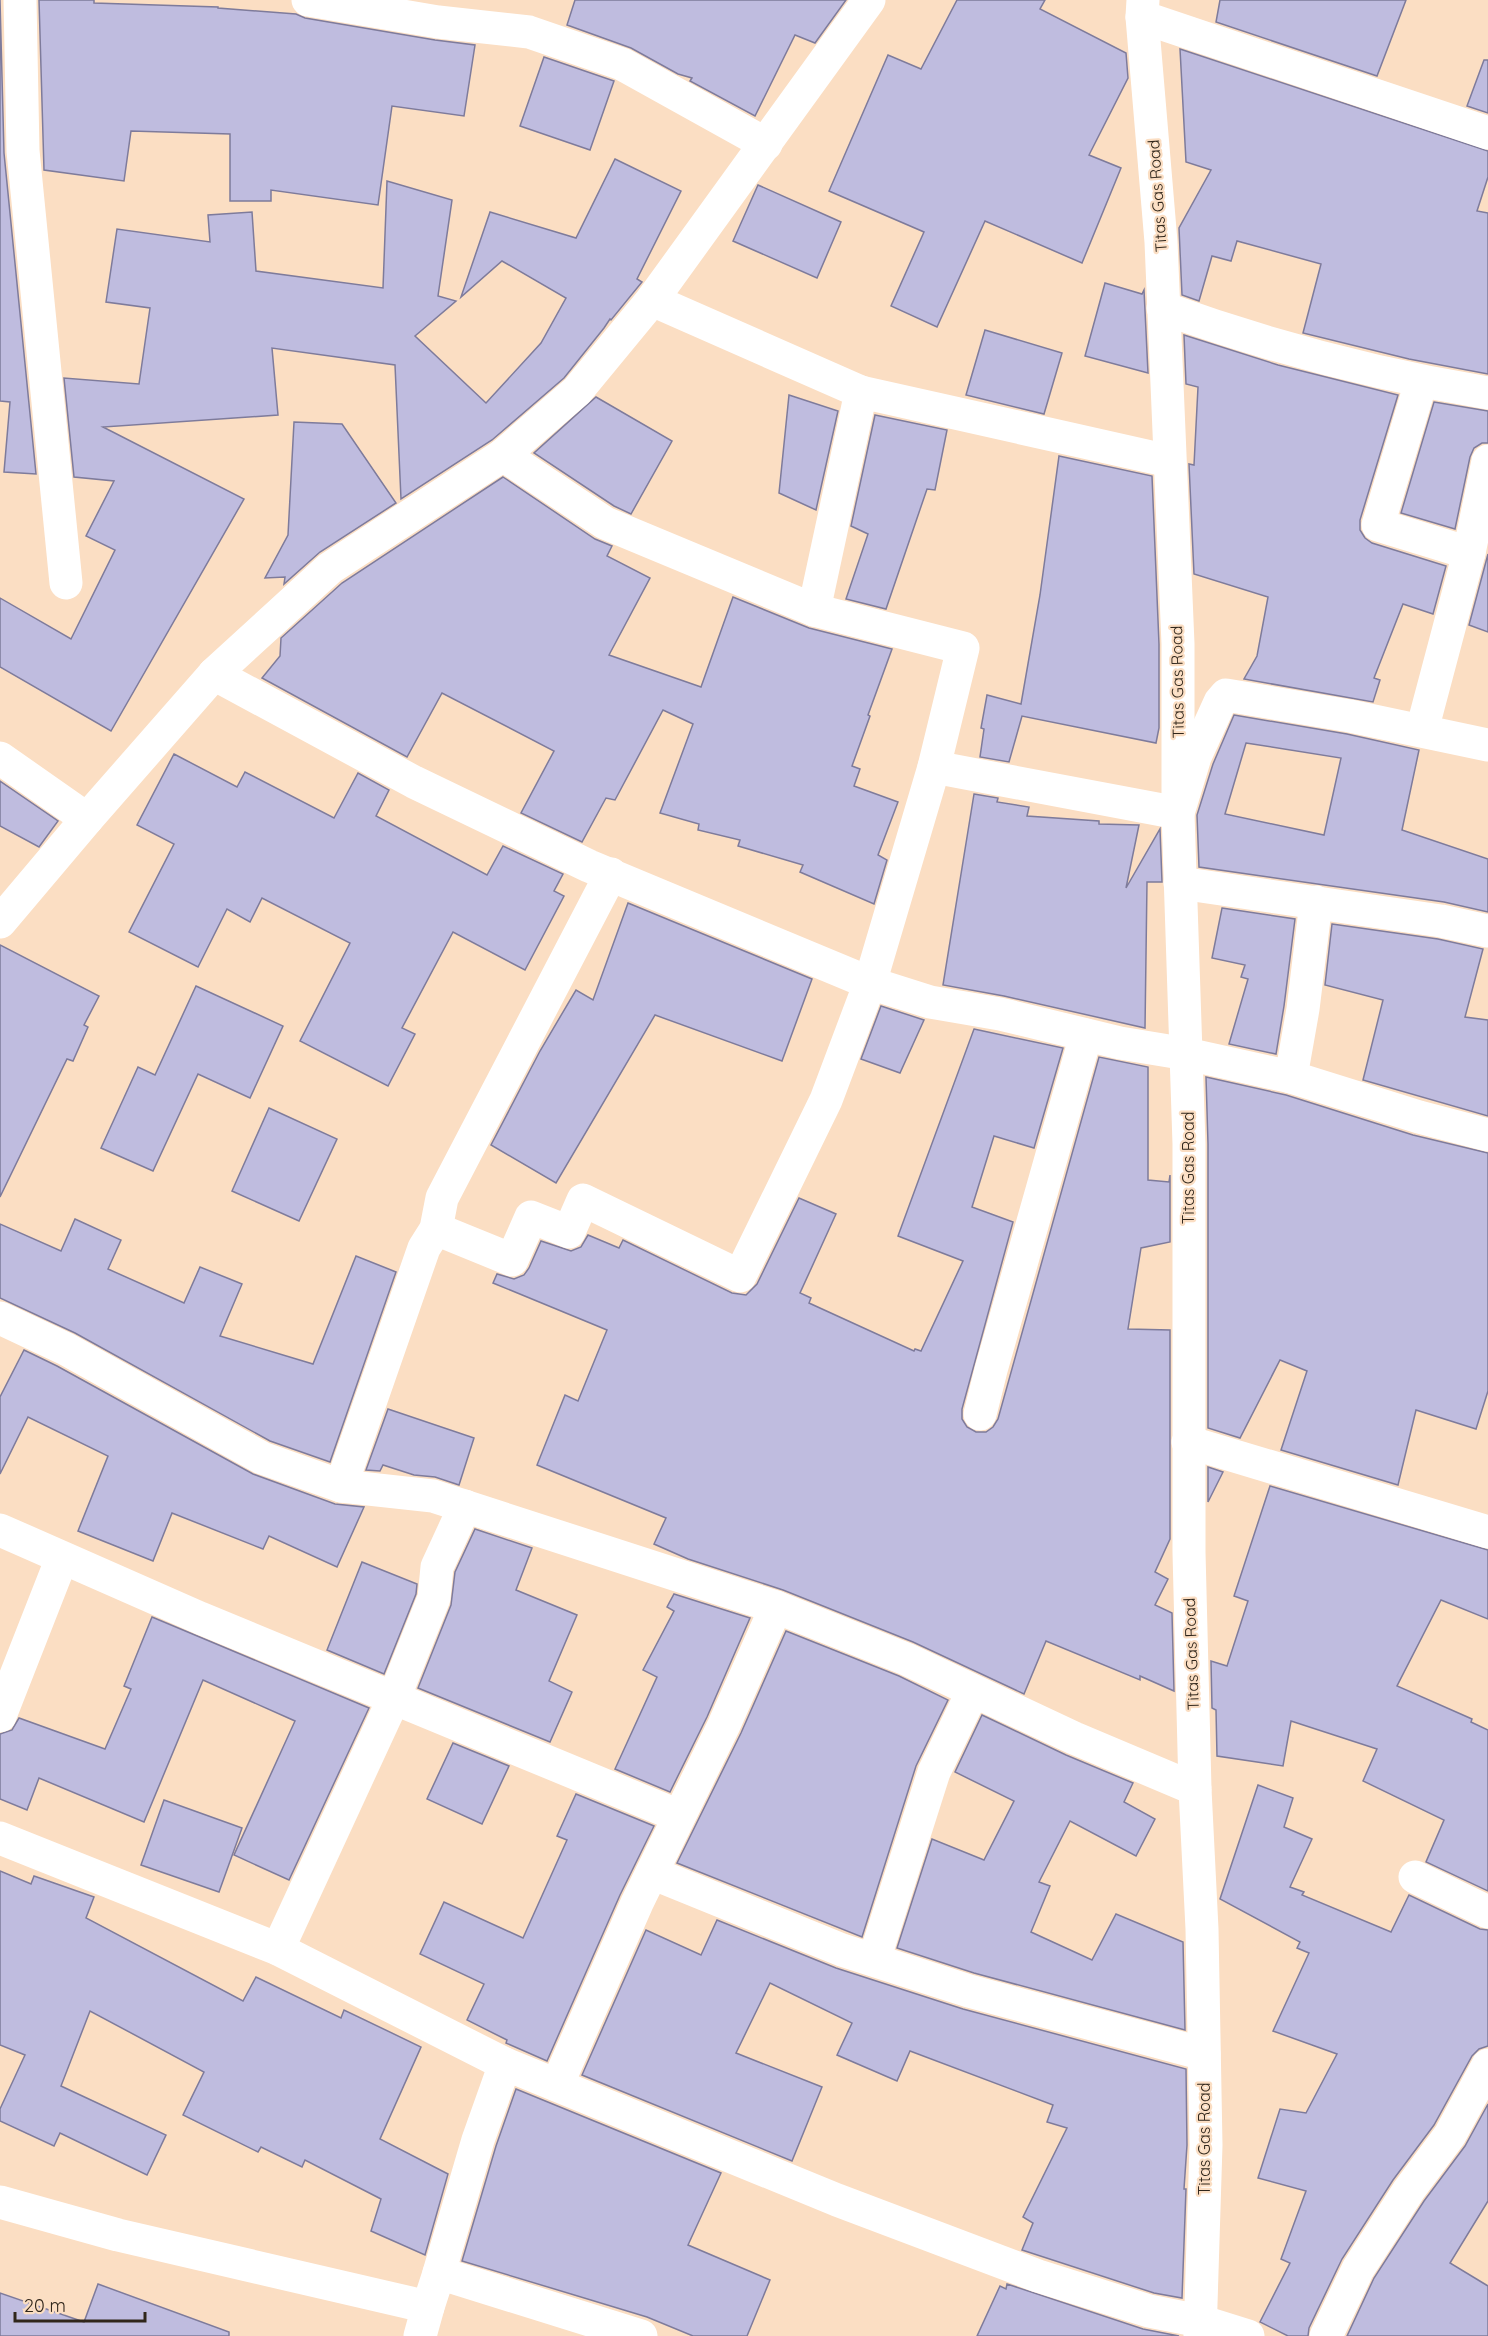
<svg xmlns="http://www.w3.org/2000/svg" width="1488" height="2336" font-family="Quicksand,sans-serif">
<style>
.building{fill:#bfbcdf;stroke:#7e7b9b;stroke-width:1.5;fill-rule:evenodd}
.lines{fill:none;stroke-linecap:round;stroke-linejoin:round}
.street{stroke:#fff;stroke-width:33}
.secondary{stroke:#fff;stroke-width:33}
.labels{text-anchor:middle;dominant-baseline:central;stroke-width:4.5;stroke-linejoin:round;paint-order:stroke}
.street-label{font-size:16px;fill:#30261b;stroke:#fbdec3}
</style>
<rect width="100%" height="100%" fill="#fbdec3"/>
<g class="building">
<path d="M 0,0 L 4,153 L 36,474 L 4,472 L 10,402 L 0,401 Z"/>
<path d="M 39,0 L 94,0 L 94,3 L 218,7 L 218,8 L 296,14 L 305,18 L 435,40 L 475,45 L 464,116 L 392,106 L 378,205 L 271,190 L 271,201 L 230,201 L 230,134 L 131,131 L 124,181 L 44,170 Z"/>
<path d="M 575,0 L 846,0 L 815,43 L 795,35 L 755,116 L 690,81 L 692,78 L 678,74 L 631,48 L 567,25 Z"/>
<path d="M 957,0 L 1045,0 L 1040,9 L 1126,53 L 1128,78 L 1089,155 L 1121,168 L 1082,263 L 985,221 L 937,327 L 891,306 L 924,232 L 829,191 L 888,55 L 921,69 Z"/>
<path d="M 1220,0 L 1406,0 L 1377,76 L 1216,22 Z"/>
<path d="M 1180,49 L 1488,151 L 1488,177 L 1477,211 L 1488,213 L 1488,374 L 1409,359 L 1303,333 L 1321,264 L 1237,241 L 1231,261 L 1212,256 L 1199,301 L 1182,295 L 1179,228 L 1211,170 L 1186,162 Z"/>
<path d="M 544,57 L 614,81 L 590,150 L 520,126 Z"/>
<path d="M 1484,60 L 1488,60 L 1488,113 L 1467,106 Z"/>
<path d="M 615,159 L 681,191 L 637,279 L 642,282 L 611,320 L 610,319 L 604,328 L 564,378 L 492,440 L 401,499 L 395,365 L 272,348 L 278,415 L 103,427 L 244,499 L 111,731 L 0,667 L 0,598 L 71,639 L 115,550 L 86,536 L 114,481 L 74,477 L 64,378 L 139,384 L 150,308 L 106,302 L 117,229 L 210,242 L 208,215 L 252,212 L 256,271 L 383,288 L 387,181 L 452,200 L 438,296 L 456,301 L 415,336 L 486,403 L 541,343 L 566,298 L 502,261 L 461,297 L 490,212 L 576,238 Z"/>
<path d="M 758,185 L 841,222 L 817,278 L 733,241 Z"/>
<path d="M 1105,283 L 1142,294 L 1144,290 L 1148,373 L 1085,356 Z"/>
<path d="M 985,330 L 1062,353 L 1044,414 L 966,395 Z"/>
<path d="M 1184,335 L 1278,365 L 1398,395 L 1360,520 L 1360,530 L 1365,538 L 1372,543 L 1446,566 L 1433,614 L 1403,604 L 1374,678 L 1380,680 L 1373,702 L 1244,679 L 1257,656 L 1268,597 L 1194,574 L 1189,464 L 1194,465 L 1198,387 L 1186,384 Z"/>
<path d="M 789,395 L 838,411 L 816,510 L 779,493 Z"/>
<path d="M 596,397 L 672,441 L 631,514 L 614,506 L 534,453 Z"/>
<path d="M 1434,402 L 1488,411 L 1488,443 L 1482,443 L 1474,448 L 1470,457 L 1455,529 L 1401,513 Z"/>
<path d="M 875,415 L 947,430 L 935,490 L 927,489 L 886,609 L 846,599 L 868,534 L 851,526 Z"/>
<path d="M 294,422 L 342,424 L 396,503 L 320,552 L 284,584 L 285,577 L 265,578 L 288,535 Z"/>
<path d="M 1059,456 L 1152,476 L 1159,644 L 1159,728 L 1156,743 L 1022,716 L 1009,762 L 980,757 L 984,729 L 981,728 L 987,695 L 1021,704 L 1040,595 Z"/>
<path d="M 503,477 L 595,539 L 612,546 L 607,556 L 650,578 L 609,655 L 701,687 L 733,597 L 809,628 L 892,649 L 868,715 L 870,716 L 852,766 L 860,769 L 854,786 L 898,802 L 878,855 L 887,860 L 874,904 L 800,872 L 803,865 L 738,846 L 740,840 L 698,830 L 699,824 L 660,813 L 693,724 L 663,710 L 615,800 L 606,798 L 582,842 L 521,813 L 554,751 L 442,693 L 407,757 L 262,678 L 280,656 L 281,638 L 342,583 Z"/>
<path d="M 1488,554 L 1488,632 L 1469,625 Z"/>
<path d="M 1234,715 L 1347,734 L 1419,750 L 1402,830 L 1488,859 L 1488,912 L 1444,902 L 1199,867 L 1197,815 L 1213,764 ZM 1246,743 L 1341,758 L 1324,835 L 1225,814 Z"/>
<path d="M 174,754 L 237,787 L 245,772 L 334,818 L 358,773 L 389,790 L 376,816 L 487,875 L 503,846 L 563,874 L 554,891 L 564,896 L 525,970 L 453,932 L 402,1028 L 415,1034 L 388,1086 L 300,1041 L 350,943 L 262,898 L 250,922 L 227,909 L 198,967 L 129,932 L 174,844 L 137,825 Z"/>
<path d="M 0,781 L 58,821 L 39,847 L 0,826 Z"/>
<path d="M 974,794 L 998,798 L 997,802 L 1029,807 L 1027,816 L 1099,821 L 1099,824 L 1139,825 L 1126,888 L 1160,829 L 1162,882 L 1147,882 L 1145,1028 L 1004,996 L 943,985 Z"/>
<path d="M 628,903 L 812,979 L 782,1061 L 655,1015 L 556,1183 L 491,1145 L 540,1051 L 576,990 L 593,1000 Z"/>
<path d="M 1222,908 L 1295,919 L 1284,1006 L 1276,1054 L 1229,1044 L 1248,979 L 1241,977 L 1245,965 L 1212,958 Z"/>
<path d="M 1332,924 L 1438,939 L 1483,949 L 1465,1017 L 1488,1020 L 1488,1116 L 1363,1080 L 1383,1000 L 1325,985 Z"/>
<path d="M 0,945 L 99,996 L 84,1025 L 88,1027 L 73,1061 L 67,1059 L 0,1197 Z"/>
<path d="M 196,986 L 283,1026 L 250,1098 L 198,1074 L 153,1171 L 101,1148 L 138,1067 L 155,1075 Z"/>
<path d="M 881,1006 L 924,1020 L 900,1073 L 861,1059 Z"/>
<path d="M 974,1029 L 1063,1048 L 1034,1148 L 994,1136 L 972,1207 L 1013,1222 L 962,1409 L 962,1419 L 967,1427 L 976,1432 L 986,1432 L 993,1427 L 998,1419 L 1099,1057 L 1148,1067 L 1148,1180 L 1169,1182 L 1170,1175 L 1170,1242 L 1141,1248 L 1128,1329 L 1170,1330 L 1170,1539 L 1155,1572 L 1168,1579 L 1155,1605 L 1172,1613 L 1174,1691 L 1140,1676 L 1140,1680 L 1046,1641 L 1024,1694 L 913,1642 L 783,1590 L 688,1559 L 654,1544 L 666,1518 L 537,1465 L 565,1395 L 578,1401 L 607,1330 L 493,1283 L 497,1274 L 514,1279 L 524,1275 L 529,1268 L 541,1241 L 571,1251 L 581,1247 L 588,1235 L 619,1248 L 623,1240 L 732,1293 L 746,1295 L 757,1284 L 799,1198 L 836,1214 L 800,1293 L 811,1298 L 809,1303 L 914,1351 L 915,1349 L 921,1351 L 963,1261 L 898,1236 Z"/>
<path d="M 1206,1077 L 1286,1095 L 1413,1135 L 1488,1153 L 1488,1391 L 1476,1429 L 1416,1410 L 1398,1485 L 1281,1450 L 1307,1371 L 1280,1360 L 1240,1438 L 1208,1428 L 1208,1144 Z"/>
<path d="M 269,1108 L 337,1139 L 299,1221 L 232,1191 Z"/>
<path d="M 75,1219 L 121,1240 L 108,1269 L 184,1303 L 200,1267 L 242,1284 L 220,1336 L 313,1364 L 356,1256 L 396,1272 L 330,1462 L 270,1441 L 75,1333 L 0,1298 L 0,1224 L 61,1251 Z"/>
<path d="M 24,1350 L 57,1366 L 253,1474 L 335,1504 L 364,1507 L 337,1567 L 269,1536 L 263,1549 L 172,1513 L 153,1561 L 78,1531 L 108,1456 L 28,1417 L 0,1474 L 0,1397 Z"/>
<path d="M 388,1409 L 474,1438 L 459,1485 L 435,1477 L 414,1475 L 383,1465 L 380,1471 L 366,1470 Z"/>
<path d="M 1208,1467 L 1223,1472 L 1208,1502 Z"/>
<path d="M 1270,1486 L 1488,1550 L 1488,1619 L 1441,1600 L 1397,1686 L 1472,1719 L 1471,1722 L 1488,1730 L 1488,1891 L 1426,1862 L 1444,1820 L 1363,1781 L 1377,1749 L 1291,1721 L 1283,1766 L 1217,1756 L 1216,1710 L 1212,1708 L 1211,1661 L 1227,1666 L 1248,1601 L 1234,1596 Z"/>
<path d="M 475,1529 L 532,1548 L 516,1590 L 577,1615 L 549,1681 L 572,1692 L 550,1742 L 418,1688 L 451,1605 L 455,1572 Z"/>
<path d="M 362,1562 L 417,1584 L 416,1594 L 384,1674 L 327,1650 Z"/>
<path d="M 674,1594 L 750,1618 L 707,1717 L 670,1792 L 615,1769 L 657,1677 L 643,1670 L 674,1611 L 667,1607 Z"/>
<path d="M 152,1617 L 369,1708 L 289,1880 L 234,1855 L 295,1721 L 203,1680 L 144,1822 L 39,1778 L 27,1810 L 0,1799 L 0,1734 L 12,1730 L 19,1718 L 105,1749 L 131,1689 L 124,1686 Z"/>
<path d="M 786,1631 L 899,1676 L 948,1700 L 916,1766 L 862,1937 L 677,1863 L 741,1733 Z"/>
<path d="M 982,1715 L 1066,1755 L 1133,1783 L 1124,1802 L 1155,1819 L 1136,1856 L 1070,1821 L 1039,1882 L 1050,1886 L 1031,1932 L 1092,1960 L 1116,1914 L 1183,1942 L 1185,2030 L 974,1973 L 897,1948 L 932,1839 L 984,1860 L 1014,1801 L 955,1772 Z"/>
<path d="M 453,1743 L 509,1766 L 482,1824 L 427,1799 Z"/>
<path d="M 1258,1785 L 1293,1798 L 1284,1827 L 1312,1839 L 1290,1887 L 1304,1892 L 1302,1895 L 1391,1932 L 1409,1895 L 1480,1929 L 1488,1930 L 1488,2046 L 1479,2049 L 1472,2056 L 1434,2125 L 1393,2180 L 1342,2259 L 1309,2328 L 1308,2336 L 1288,2336 L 1260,2322 L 1290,2263 L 1281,2259 L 1306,2191 L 1258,2178 L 1280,2109 L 1306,2113 L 1337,2054 L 1273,2031 L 1309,1953 L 1297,1948 L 1300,1942 L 1220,1899 Z"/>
<path d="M 576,1794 L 654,1826 L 620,1895 L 547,2061 L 506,2043 L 507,2040 L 467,2020 L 484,1984 L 420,1954 L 444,1902 L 523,1938 L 567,1840 L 557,1836 Z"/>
<path d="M 164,1800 L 242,1828 L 219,1892 L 141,1865 Z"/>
<path d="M 0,1871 L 31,1884 L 34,1876 L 94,1897 L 86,1918 L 243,2001 L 256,1977 L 341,2018 L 344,2010 L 421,2047 L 380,2139 L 448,2174 L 425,2255 L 371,2231 L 381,2199 L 305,2160 L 302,2167 L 261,2147 L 258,2152 L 183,2115 L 204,2072 L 90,2011 L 61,2086 L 166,2135 L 147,2175 L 60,2133 L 54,2146 L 0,2121 L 0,2109 L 25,2055 L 0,2045 Z"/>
<path d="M 717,1920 L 836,1968 L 963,2009 L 1186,2069 L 1187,2145 L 1184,2189 L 1186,2189 L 1182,2298 L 1154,2293 L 1022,2250 L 1033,2223 L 1023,2217 L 1067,2128 L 1047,2122 L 1053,2105 L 910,2051 L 897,2081 L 837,2055 L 852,2023 L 770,1983 L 736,2053 L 822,2087 L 792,2161 L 582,2075 L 646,1930 L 701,1955 Z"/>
<path d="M 516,2089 L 721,2173 L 688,2245 L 770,2280 L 747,2336 L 693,2336 L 647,2317 L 462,2261 L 496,2146 Z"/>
<path d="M 1488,2104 L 1488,2201 L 1450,2263 L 1488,2286 L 1488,2336 L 1347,2336 L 1374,2278 L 1424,2201 L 1465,2146 Z"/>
<path d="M 98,2284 L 229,2332 L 229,2336 L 0,2336 L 0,2293 L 84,2322 Z"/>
<path d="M 1007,2284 L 1143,2329 L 1179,2336 L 977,2336 L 1000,2286 L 1006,2289 Z"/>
</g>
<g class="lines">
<g class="street">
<path d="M 20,0 L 23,151 L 66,583"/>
<path d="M 308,0 L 438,22 L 529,32 L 622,64 L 766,144"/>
<path d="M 1142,17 L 1488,133"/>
<path d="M 652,300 L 861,392 L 1169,461"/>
<path d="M 1163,308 C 1268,346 1378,375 1488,393"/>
<path d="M 1421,382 L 1378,525 L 1469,553"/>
<path d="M 814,610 L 861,392"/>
<path d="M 214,674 L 414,782 L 589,866 L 870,983 L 930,1002 L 1000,1014 L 1120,1043 L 1187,1054 L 1291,1077 L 1419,1117 L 1488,1135"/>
<path d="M 1422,730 L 1469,553 L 1488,461"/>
<path d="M 0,758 L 87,819"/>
<path d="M 934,767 L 1178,813 L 1195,757 L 1220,702 L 1226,695 L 1350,716 L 1488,745"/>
<path d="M 1180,883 L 1441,921 L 1488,931"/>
<path d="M 0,922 L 87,819 L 214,674 L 330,568 L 503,455 L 577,391 L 652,300 L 869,0"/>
<path d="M 1291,1077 L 1303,1009 L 1316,902"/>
<path d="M 436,1229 L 512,1260 L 531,1217 L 569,1232 L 583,1200 L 740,1276 L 826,1100 L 870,983 L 934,767 L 963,648 L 814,610 L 605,523 L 503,455"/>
<path d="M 0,1318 L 66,1349 L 262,1458 L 341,1486 L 433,1496 L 776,1607 L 906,1659 L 1074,1738 L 1195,1789"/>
<path d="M 980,1414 L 991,1370 L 1086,1035"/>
<path d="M 1188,1442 L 1488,1532"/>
<path d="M 341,1486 L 424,1248 L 436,1229 L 442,1198 L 611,874"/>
<path d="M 0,1530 L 200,1618 L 679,1816"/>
<path d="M 0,1716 L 62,1558"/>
<path d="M 0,1838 L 278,1949 L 505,2064 L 837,2200 L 1038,2276 L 1149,2311 L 1200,2321 L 1248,2336"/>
<path d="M 652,1873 L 842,1950 L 969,1991 L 1204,2054"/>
<path d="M 1415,1877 L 1488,1912"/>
<path d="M 278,1949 L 394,1698 L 434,1598 L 437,1567 L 465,1506"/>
<path d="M 874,1960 L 934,1772 L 973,1691"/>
<path d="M 557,2085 L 637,1903 L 724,1725 L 776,1607"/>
<path d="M 0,2202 L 118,2235 L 428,2307 L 439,2273 L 641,2336"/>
<path d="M 439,2273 L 478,2140 L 505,2064"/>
<path d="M 420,2336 L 428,2307"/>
<path d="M 1326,2336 L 1358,2269 L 1409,2190 L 1450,2135 L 1488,2065"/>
</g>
<path class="secondary" d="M 1143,0 L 1142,17 L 1161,242 L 1178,644 L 1178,813 L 1189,1144 L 1189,1552 L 1195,1789 L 1202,1929 L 1206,2145 L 1200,2336"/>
</g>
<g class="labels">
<g class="street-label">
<text transform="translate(1157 196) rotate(-94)">Titas Gas Road</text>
<text transform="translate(1177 682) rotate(-91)">Titas Gas Road</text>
<text transform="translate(1188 1168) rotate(-90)">Titas Gas Road</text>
<text transform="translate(1191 1654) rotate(-92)">Titas Gas Road</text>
<text transform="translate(1204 2139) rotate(-90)">Titas Gas Road</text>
</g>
</g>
<path d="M15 2312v9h130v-9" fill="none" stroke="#30261b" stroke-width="3"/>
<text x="24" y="2312" font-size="18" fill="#30261b" stroke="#fbdec3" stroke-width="4.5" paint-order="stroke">20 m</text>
</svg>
